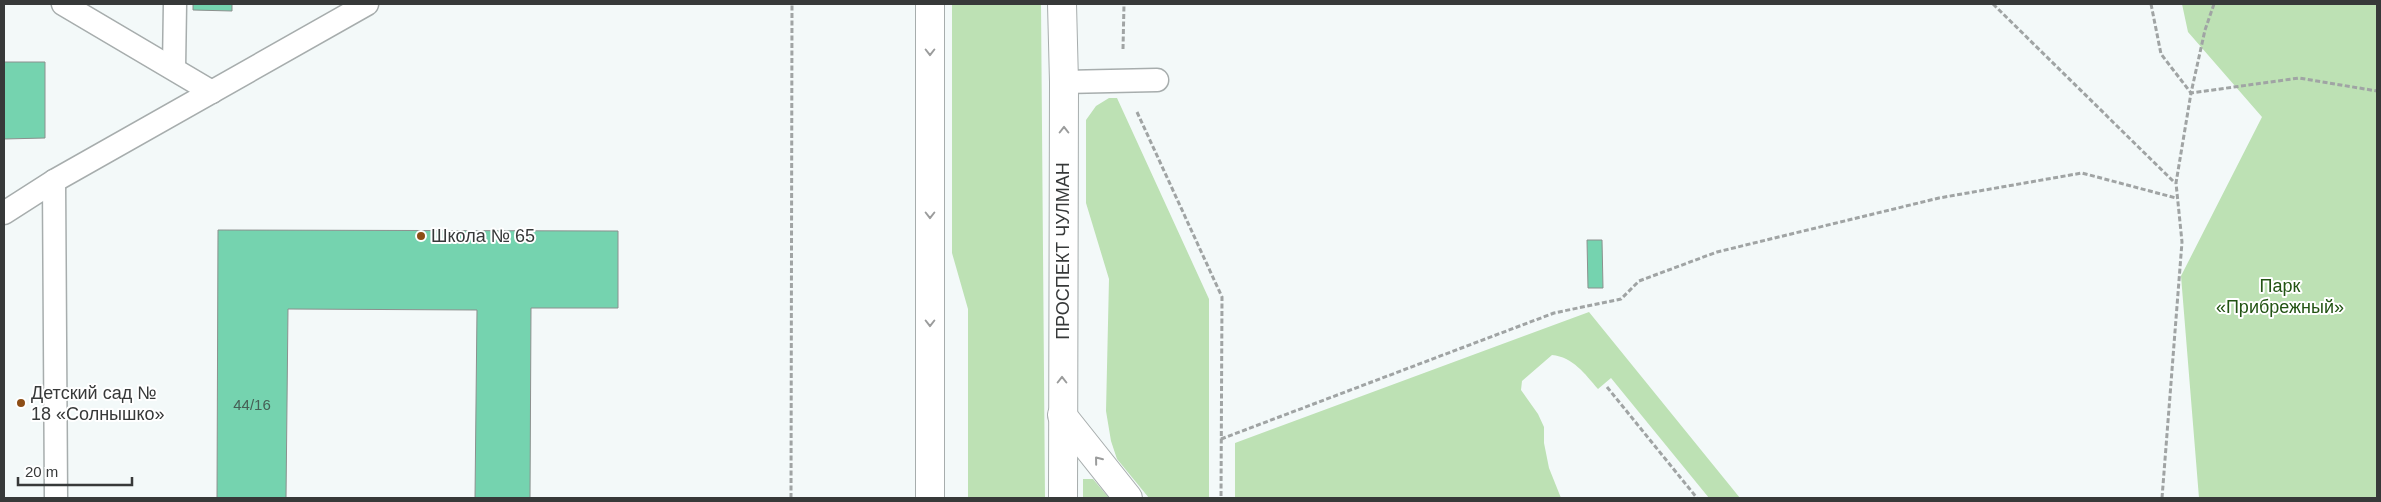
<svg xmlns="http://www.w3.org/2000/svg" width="2381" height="502" font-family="Helvetica,sans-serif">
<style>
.green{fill:#bde1b4}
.building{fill:#75d3af;stroke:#8c908e}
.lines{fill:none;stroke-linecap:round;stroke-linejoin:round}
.service-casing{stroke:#a7adad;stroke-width:25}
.minor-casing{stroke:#a7adad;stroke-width:30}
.secondary-casing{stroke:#a7adad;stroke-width:30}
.path{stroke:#a0a4a4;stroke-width:3;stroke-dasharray:5 2.5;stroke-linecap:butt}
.service{stroke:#fff;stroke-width:22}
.minor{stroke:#fff;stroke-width:28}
.secondary{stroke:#fff;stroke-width:28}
.oneway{stroke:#9b9c9c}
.poi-dot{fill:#8d4e16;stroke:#fff;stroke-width:2}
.labels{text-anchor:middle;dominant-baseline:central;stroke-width:4;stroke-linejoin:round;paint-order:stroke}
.number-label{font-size:15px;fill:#466056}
.poi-label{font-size:18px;fill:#373939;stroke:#fff;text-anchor:start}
.street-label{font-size:18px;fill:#373939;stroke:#fff}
.park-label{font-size:18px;fill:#225313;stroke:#fff}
</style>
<rect width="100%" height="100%" fill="#f3f9f9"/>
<g class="green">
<path d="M 952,4 L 1041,4 L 1045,498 L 968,498 L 968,309 L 952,253 Z"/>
<path d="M 2182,4 L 2377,4 L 2377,498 L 2199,498 L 2181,276 L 2262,117 L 2188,32 Z"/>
<path d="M 1109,98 L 1117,98 L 1209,299 L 1209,498 L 1149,498 L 1117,459 L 1111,441 L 1106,411 L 1109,279 L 1086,203 L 1086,120 L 1096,106 Z"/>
<path d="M 1589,312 L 1740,498 L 1709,498 L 1611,378 L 1598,389 C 1585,374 1573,357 1552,355 L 1522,381 L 1521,390 L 1538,414 L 1544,427 L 1544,443 L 1549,468 L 1561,498 L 1235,498 L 1235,443 Z"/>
<path d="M 1083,479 L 1093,479 L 1109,498 L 1083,498 Z"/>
</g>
<g class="building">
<path d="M 193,4 L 232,4 L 232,11 L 193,10 Z"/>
<path d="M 4,62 L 45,62 L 45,138 L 4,139 Z"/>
<path d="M 218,230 L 618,231 L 618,308 L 531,308 L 530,498 L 475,498 L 477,310 L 288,309 L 286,498 L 217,498 Z"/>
<path d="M 1587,240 L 1602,240 L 1603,288 L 1588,288 Z"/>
</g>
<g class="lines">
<defs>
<g id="service">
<path d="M 63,4 L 212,92"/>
<path d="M 174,68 L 175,4"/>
<path d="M 1064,82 L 1157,80"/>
<path d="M 54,181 L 56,498"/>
<path d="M 4,213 L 54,181 L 367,4"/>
</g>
<path id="minor" d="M 1062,415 L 1128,498"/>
<g id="secondary">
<path d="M 1062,4 L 1064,82 L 1063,498"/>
<path d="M 930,498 L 930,4"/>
</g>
</defs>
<use href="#service" class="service-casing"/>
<use href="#minor" class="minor-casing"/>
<use href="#secondary" class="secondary-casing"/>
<g class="path">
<path d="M 1993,4 L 2175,183"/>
<path d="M 2151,4 L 2161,54 L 2191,93 L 2176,183 L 2182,242 L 2162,498"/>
<path d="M 2214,4 L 2205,30 L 2191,93 L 2299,78 L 2377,91"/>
<path d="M 1123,49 L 1124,4"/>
<path d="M 1137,112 L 1222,297 L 1221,498"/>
<path d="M 1607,387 L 1697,498"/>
<path d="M 1221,439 L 1554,313 L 1621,299 L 1639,281 L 1717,252 L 1939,198 L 2082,173 L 2176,198"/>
<path d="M 791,498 L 792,4"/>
</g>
<use href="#service" class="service"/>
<use href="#minor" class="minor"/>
<use href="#secondary" class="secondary"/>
</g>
<defs><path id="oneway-chevron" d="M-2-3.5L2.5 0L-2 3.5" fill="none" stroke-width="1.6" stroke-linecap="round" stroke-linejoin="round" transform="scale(1.25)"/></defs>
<g class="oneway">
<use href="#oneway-chevron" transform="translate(930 52) rotate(90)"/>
<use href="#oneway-chevron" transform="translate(1064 130) rotate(-90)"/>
<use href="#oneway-chevron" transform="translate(930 215) rotate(90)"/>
<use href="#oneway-chevron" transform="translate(930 323) rotate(90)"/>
<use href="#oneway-chevron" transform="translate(1062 380) rotate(-90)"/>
<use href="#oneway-chevron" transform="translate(1098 460) rotate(-129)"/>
</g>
<g class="poi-dot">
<circle cx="421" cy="236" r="5"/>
<circle cx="21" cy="403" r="5"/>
</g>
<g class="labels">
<g class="number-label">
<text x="252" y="404">44/16</text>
</g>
<g class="poi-label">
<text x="431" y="236">Школа № 65</text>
<text x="31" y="393">Детский сад №<tspan x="31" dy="21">18 «Солнышко»</tspan></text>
</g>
<g class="street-label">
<text transform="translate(1063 251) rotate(-90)">ПРОСПЕКТ ЧУЛМАН</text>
</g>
<g class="park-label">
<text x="2280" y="286">Парк<tspan x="2280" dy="21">«Прибрежный»</tspan></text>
</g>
</g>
<rect width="2381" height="502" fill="none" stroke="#373939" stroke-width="10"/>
<path d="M18 477v8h114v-8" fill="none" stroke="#373939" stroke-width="2.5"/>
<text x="25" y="477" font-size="15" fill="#373939" stroke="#ffffff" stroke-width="4" paint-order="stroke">20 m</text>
</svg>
